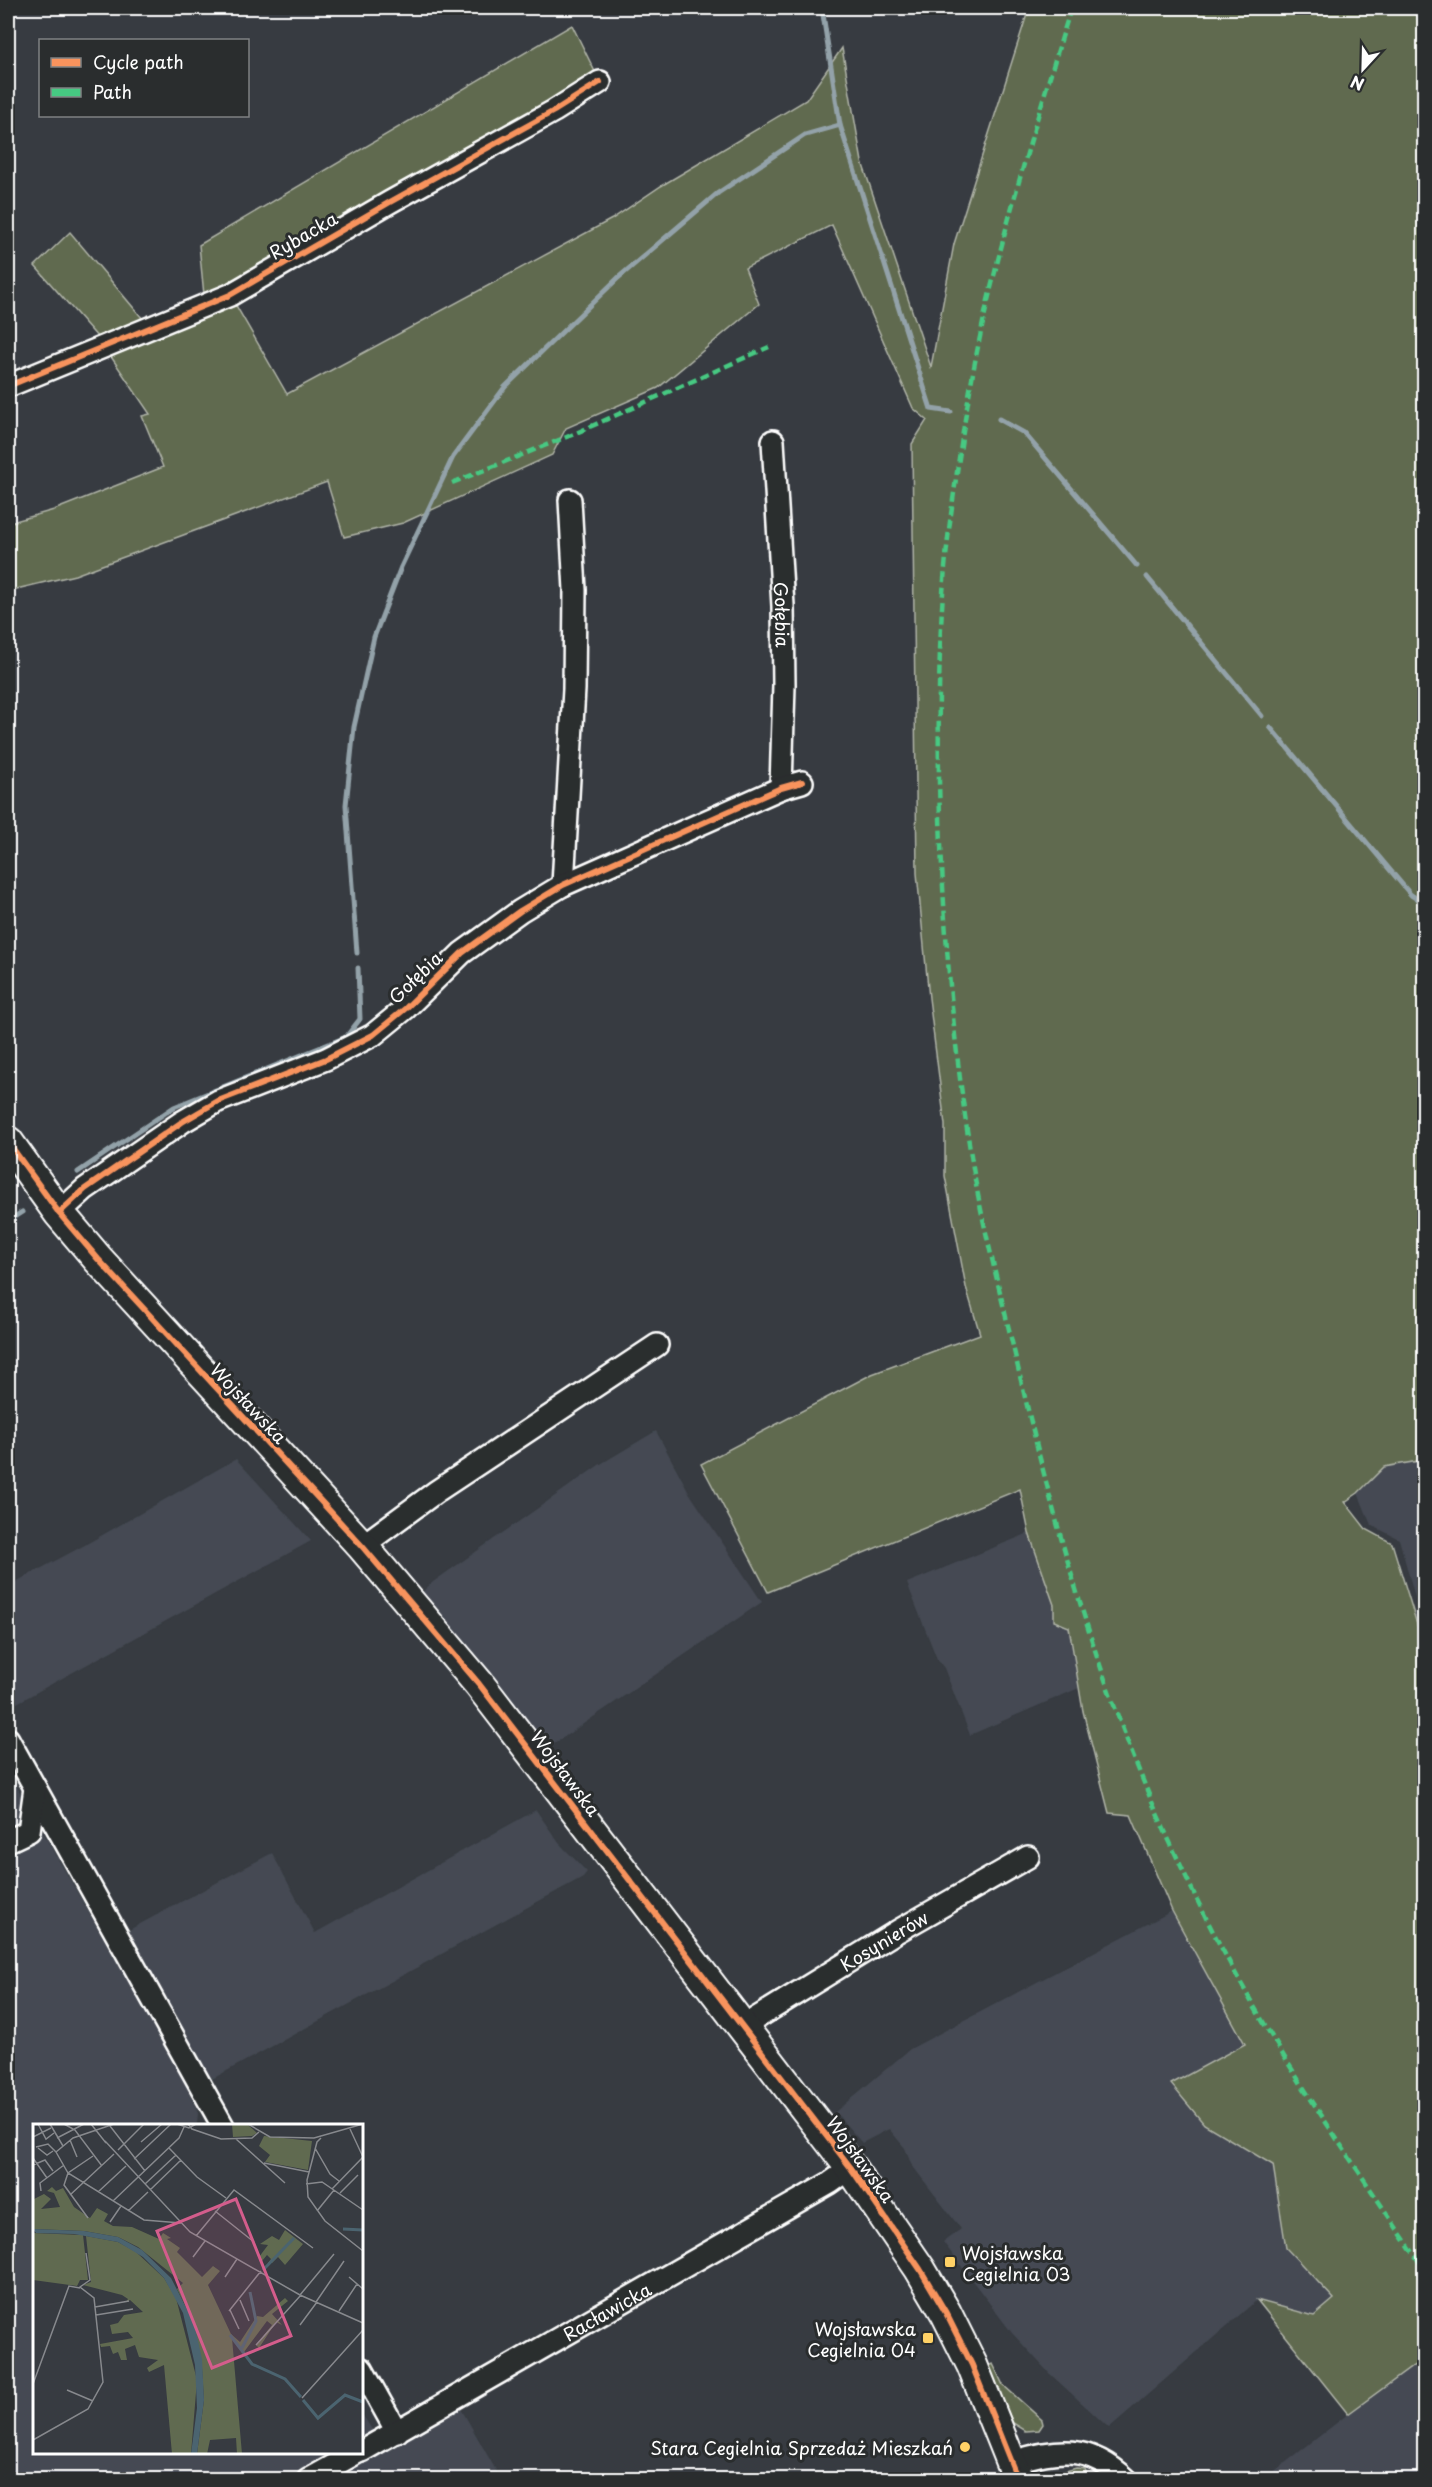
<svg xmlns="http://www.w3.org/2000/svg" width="1432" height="2487" font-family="'Playpen Sans',sans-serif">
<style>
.built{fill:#444952}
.green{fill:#606a50;stroke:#b0b4a8;stroke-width:1.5}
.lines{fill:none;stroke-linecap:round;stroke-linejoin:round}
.stream{stroke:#93a2a9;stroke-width:5}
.street-casing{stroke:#fff;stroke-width:26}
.secondary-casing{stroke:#fff;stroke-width:34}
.street{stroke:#2a2d2e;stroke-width:21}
.secondary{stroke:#2a2d2e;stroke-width:30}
.quiet{stroke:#46c982;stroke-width:4.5;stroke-dasharray:9 4.5;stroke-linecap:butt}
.cycleway-casing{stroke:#2a2d2e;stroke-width:10}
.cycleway{stroke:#f8935d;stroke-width:6}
.poi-dot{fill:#ffd166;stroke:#2a2d2e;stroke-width:2}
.labels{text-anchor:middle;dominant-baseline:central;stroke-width:6;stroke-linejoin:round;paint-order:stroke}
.street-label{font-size:18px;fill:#fff;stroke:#2a2d2e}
.poi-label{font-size:18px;fill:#fff;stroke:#2a2d2e;text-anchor:end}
.inset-river{fill:none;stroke:#4b6470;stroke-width:3}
.inset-road{fill:none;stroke:#87898d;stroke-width:1.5}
.view{fill:#d45d8c;fill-opacity:0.15;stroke:#d45d8c;stroke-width:3}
.inset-edge{fill:none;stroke:#fff;stroke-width:3}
</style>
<rect width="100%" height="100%" fill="#373b41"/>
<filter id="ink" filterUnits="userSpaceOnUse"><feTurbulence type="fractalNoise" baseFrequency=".0167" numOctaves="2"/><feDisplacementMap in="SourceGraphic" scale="12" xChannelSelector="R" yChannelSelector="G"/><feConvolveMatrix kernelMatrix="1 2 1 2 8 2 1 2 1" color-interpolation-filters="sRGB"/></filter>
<g filter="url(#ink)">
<g class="built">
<path d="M 656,1431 L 690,1494 L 762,1602 L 548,1748 L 491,1673 L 422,1592 L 433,1582 L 599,1465 Z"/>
<path d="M 236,1459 L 311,1541 L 8,1708 L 8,1586 L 83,1546 Z"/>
<path d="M 1424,1460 L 1424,1630 L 1399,1539 L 1371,1525 L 1358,1493 L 1384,1467 Z"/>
<path d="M 1029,1533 L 1054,1605 L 1054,1621 L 1069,1627 L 1079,1688 L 970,1735 L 944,1668 L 937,1659 L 907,1583 Z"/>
<path d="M 8,1771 L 181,2074 L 198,2113 L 197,2125 L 34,2126 L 34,2452 L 362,2452 L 362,2414 L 385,2450 L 460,2407 L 501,2479 L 8,2479 Z"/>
<path d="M 536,1810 L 559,1843 L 587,1872 L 583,1877 L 212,2079 L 127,1931 L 272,1853 L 315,1933 Z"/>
<path d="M 1172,1911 L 1246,2044 L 1172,2084 L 1204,2124 L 1273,2165 L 1286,2248 L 1334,2299 L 1314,2316 L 1257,2300 L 1109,2428 L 1049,2373 L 1012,2333 L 943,2242 L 961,2229 L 911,2164 L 905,2148 L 889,2129 L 862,2143 L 835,2112 L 910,2049 Z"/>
<path d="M 1424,2358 L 1424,2479 L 1263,2480 L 1348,2414 Z"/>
</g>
<g class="green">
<path d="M 1029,8 L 1424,8 L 1424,1460 L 1384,1467 L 1358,1493 L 1345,1502 L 1366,1529 L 1392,1543 L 1424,1647 L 1424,2358 L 1348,2414 L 1257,2300 L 1314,2316 L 1334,2299 L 1286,2248 L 1273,2165 L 1204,2124 L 1171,2084 L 1245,2044 L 1172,1911 L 1131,1815 L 1109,1813 L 1083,1711 L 1069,1627 L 1054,1621 L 1054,1605 L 1029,1533 L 1020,1489 L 768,1592 L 701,1464 L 872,1374 L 980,1334 L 966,1287 L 945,1176 L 945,1125 L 929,998 L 917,873 L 912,444 L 927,420 L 913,408 L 832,225 L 745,268 L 759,304 L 658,388 L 566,428 L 552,455 L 403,523 L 344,537 L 327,482 L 75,575 L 8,591 L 8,523 L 54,510 L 163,467 L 142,416 L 150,414 L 99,339 L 35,266 L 70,232 L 143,319 L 204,295 L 199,245 L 572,25 L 600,82 L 230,295 L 287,394 L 612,219 L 661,186 L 806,100 L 842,48 L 862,162 L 931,367 L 954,244 Z"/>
<path d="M 993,2364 L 1003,2385 L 1042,2420 L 1043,2424 L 1039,2430 L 1026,2431 L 1013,2423 L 988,2367 Z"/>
<path d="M 1076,2468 L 1085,2469 L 1086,2472 L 1080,2479 L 1053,2479 L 1063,2472 Z"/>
</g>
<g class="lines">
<g class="stream">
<path d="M 822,8 L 840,125 L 931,409 L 951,412"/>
<path d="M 999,419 L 1024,433 L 1137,566"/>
<path d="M 1147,577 L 1262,716"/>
<path d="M 1270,727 L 1411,895 L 1424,903"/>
<path d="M 357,953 L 346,805 L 354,727 L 374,637 L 401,567 L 453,457 L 505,387 L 618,278 L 718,193 L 805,135 L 840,125"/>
<path d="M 78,1172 L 174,1107 L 346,1037 L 360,1019 L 358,968"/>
<path d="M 8,1221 L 22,1212"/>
</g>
<defs>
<g id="street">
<path d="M 8,386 L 230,295 L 390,202 L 554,111 L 600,82"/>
<path id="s1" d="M 773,441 L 783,606 L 784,685 L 781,788"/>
<path d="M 563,885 L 574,689 L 575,590 L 570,500"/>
<path d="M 59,1213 L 85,1189 L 182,1122 L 218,1101 L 326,1059 L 373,1035 L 406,1008 L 462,953 L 520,911 L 563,885 L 781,788 L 802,782"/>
<path d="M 362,1546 L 437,1491 L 657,1345"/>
<path d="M 8,1739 L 223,2126"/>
<path d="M 8,1841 L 29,1831 L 35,1788"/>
<path id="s2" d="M 742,2027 L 898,1931 L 1028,1857"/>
<path d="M 362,2369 L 397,2432"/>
<path id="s3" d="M 362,2451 L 830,2183 L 851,2168"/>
<path d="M 1012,2462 C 1060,2448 1088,2444 1127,2480"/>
<path d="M 308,2480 L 358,2452"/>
</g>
<path id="secondary" d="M 8,1142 L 59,1213 L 98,1259 L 362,1546 L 479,1684 L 851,2168 L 920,2269 L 946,2313 L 972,2365 L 1018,2480"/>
</defs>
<use href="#street" class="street-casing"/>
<use href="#secondary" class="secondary-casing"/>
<use href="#street" class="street"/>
<use href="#secondary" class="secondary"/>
<g class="quiet">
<path d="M 1071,8 C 1044,95 1017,183 995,272 C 975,349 963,428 952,507 C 939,598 938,690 939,781 C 942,913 952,1043 974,1174 C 986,1240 1004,1306 1019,1372 C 1056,1530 1100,1690 1168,1838 C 1186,1877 1205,1918 1226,1956 C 1284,2065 1356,2167 1424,2269"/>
<path d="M 452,483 L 574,434 L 769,347"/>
</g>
<defs>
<g id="cycleway">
<path d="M 8,386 L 230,295 L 390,202 L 554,111 L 600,82"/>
<path d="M 8,1142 L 59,1213 L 98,1259 L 362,1546 L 479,1684 L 851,2168 L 920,2269 L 946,2313 L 972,2365 L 1018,2480"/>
<path d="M 59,1213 L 85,1189 L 182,1122 L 218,1101 L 326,1059 L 373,1035 L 406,1008 L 462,953 L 520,911 L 563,885 L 781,788 L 802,782"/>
</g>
</defs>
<use href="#cycleway" class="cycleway-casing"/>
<use href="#cycleway" class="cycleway"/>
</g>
</g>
<g class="poi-dot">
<rect x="944" y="2256" width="12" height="12" rx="3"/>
<rect x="922" y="2332" width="12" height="12" rx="3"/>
<circle cx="965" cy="2447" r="6"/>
</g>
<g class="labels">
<g class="street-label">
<text transform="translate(303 235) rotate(-30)">Rybacka</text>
<text stroke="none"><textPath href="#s1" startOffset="174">Gołębia</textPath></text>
<text transform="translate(415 977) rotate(-44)">Gołębia</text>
<text transform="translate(249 1403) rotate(47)">Wojsławska</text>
<text transform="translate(566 1773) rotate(53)">Wojsławska</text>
<text stroke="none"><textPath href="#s2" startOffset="166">Kosynierów</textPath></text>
<text transform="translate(861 2159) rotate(54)">Wojsławska</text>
<text stroke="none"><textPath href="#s3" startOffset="282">Racławicka</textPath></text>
</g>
<g class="poi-label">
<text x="962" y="2252" text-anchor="start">Wojsławska<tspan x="962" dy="21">Cegielnia 03</tspan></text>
<text x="916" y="2328">Wojsławska<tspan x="916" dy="21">Cegielnia 04</tspan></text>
<text x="953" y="2447">Stara Cegielnia Sprzedaż Mieszkań</text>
</g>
</g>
<g transform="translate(33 2124)">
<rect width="330" height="330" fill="#373b41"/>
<path d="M 199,0 L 214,0 L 224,9 L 219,12 L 200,13 ZM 231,12 L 279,17 L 275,46 L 232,38 L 237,31 L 226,22 ZM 19,63 L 23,67 L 30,64 L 41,83 L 57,94 L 64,84 L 75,90 L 71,97 L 80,102 L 99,103 L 126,115 L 130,109 L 138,114 L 134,115 L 147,124 L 144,128 L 169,153 L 180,142 L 187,147 L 175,161 L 198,210 L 207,218 L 224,192 L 230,193 L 252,174 L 255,177 L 239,190 L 249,201 L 243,198 L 226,224 L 223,221 L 239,201 L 234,197 L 211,228 L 199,214 L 209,330 L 204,330 L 203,314 L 177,316 L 174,330 L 164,330 L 171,276 L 169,244 L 161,199 L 144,165 L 150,159 L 105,123 L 85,113 L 51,107 L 0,105 L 1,75 L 11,70 L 18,75 L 8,85 L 27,83 L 21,69 L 14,67 ZM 252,106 L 270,120 L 252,141 L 245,133 L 239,139 L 235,139 L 238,135 L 234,131 L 229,137 L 226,133 L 235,121 L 227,120 L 239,112 L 246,116 ZM 0,109 L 50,111 L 55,156 L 47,156 L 44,162 L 0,156 ZM 53,112 L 85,118 L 103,128 L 131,154 L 143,174 L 164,256 L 158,330 L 139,330 L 131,241 L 116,248 L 114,244 L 125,236 L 106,233 L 102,221 L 92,225 L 94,236 L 88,236 L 85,228 L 80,230 L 77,222 L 68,223 L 67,220 L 100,214 L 95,208 L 79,210 L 77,201 L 85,199 L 91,191 L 110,188 L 97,176 L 93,178 L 95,175 L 89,171 L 50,161 L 58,158 Z" fill="#606a50"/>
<path d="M 0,105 L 51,107 L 85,113 L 109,126 L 138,154 L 161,199 L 169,235 L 171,276 L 164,330 L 158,330 L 164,284 L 162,241 L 150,189 L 131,154 L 110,133 L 85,118 L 41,110 L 3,109 Z" fill="#4b6470"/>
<path class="inset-river" d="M 310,105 L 330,106M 230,146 L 261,114M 197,211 L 219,240 L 252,255 L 268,273M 209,224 L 223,197 L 217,168M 270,276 L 285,294 L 312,271 L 330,278"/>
<path class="inset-road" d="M 5,0 L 13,15 L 21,9M 17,0 L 30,22M 31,0 L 42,6 L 69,42M 58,0 L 73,19M 144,0 L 156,4 L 163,0M 155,0 L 159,5 L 188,15 L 219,14 L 226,8M 215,0 L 237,13 L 281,14 L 330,0M 77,2 L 112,47M 0,13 L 18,4M 24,14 L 51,0M 288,14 L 284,18 L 274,56 L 275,73 L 292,97 L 330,127M 203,15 L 252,59M 37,16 L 44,33M 72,17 L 157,108 L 267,171 L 330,199M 108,18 L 129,0M 3,23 L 15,20 L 23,28M 5,24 L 14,31 L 20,27M 136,24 L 164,53 L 193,74M 282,24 L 297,50 L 306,57M 85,26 L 111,0M 23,28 L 35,49 L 111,96 L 148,99M 23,28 L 40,14 L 81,0M 0,34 L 14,54M 101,35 L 138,0M 231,39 L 276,48M 0,41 L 12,36 L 20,47M 112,60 L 143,31M 273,60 L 289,58 L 330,86M 299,65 L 330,33 L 317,5M 117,66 L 148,36M 8,67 L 7,59 L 31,41M 65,68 L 93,42M 307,69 L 325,51M 37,71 L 81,30M 80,77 L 146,14 L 151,3M 95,87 L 115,68M 182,87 L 221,118M 284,87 L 301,66M 55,94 L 31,61 L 35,49 L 60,32M 77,98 L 88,82M 163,112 L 201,66 L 280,124M 160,133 L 172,117M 192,153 L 204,135M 316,153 L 330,165M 267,171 L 301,130M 207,176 L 216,197M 283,178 L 311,137M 62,183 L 96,177M 197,186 L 206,205M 196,187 L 228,147M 306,187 L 324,160M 63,191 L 100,185M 267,201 L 284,178M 223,221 L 268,171M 0,260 L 36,162 L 47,164M 34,266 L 60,277M 269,274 L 330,206M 0,316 L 55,285 L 70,258 L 61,174 L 47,163 L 57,156 L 53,129"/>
<path class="view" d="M 203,75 L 258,212 L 179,244 L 124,107 Z"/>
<rect width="330" height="330" class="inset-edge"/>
</g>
<rect width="1432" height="2487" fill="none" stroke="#2a2d2e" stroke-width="30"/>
<rect x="15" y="15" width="1402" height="2457" fill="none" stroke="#fff" stroke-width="2" filter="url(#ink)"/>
<rect x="39" y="39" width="210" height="78" fill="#2a2d2e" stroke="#7f8182" stroke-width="1.5"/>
<rect x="51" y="58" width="30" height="9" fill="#f8935d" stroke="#7f8182" stroke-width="1.5"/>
<text x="93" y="69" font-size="18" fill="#ffffff">Cycle path</text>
<rect x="51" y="88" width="30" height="9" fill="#46c982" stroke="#7f8182" stroke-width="1.5"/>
<text x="93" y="99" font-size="18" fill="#ffffff">Path</text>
<g transform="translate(1363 69) rotate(202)" stroke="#2a2d2e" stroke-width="4.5" paint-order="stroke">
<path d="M0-4.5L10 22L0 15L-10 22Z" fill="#ffffff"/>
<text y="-9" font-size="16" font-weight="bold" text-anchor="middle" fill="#ffffff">N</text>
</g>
</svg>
